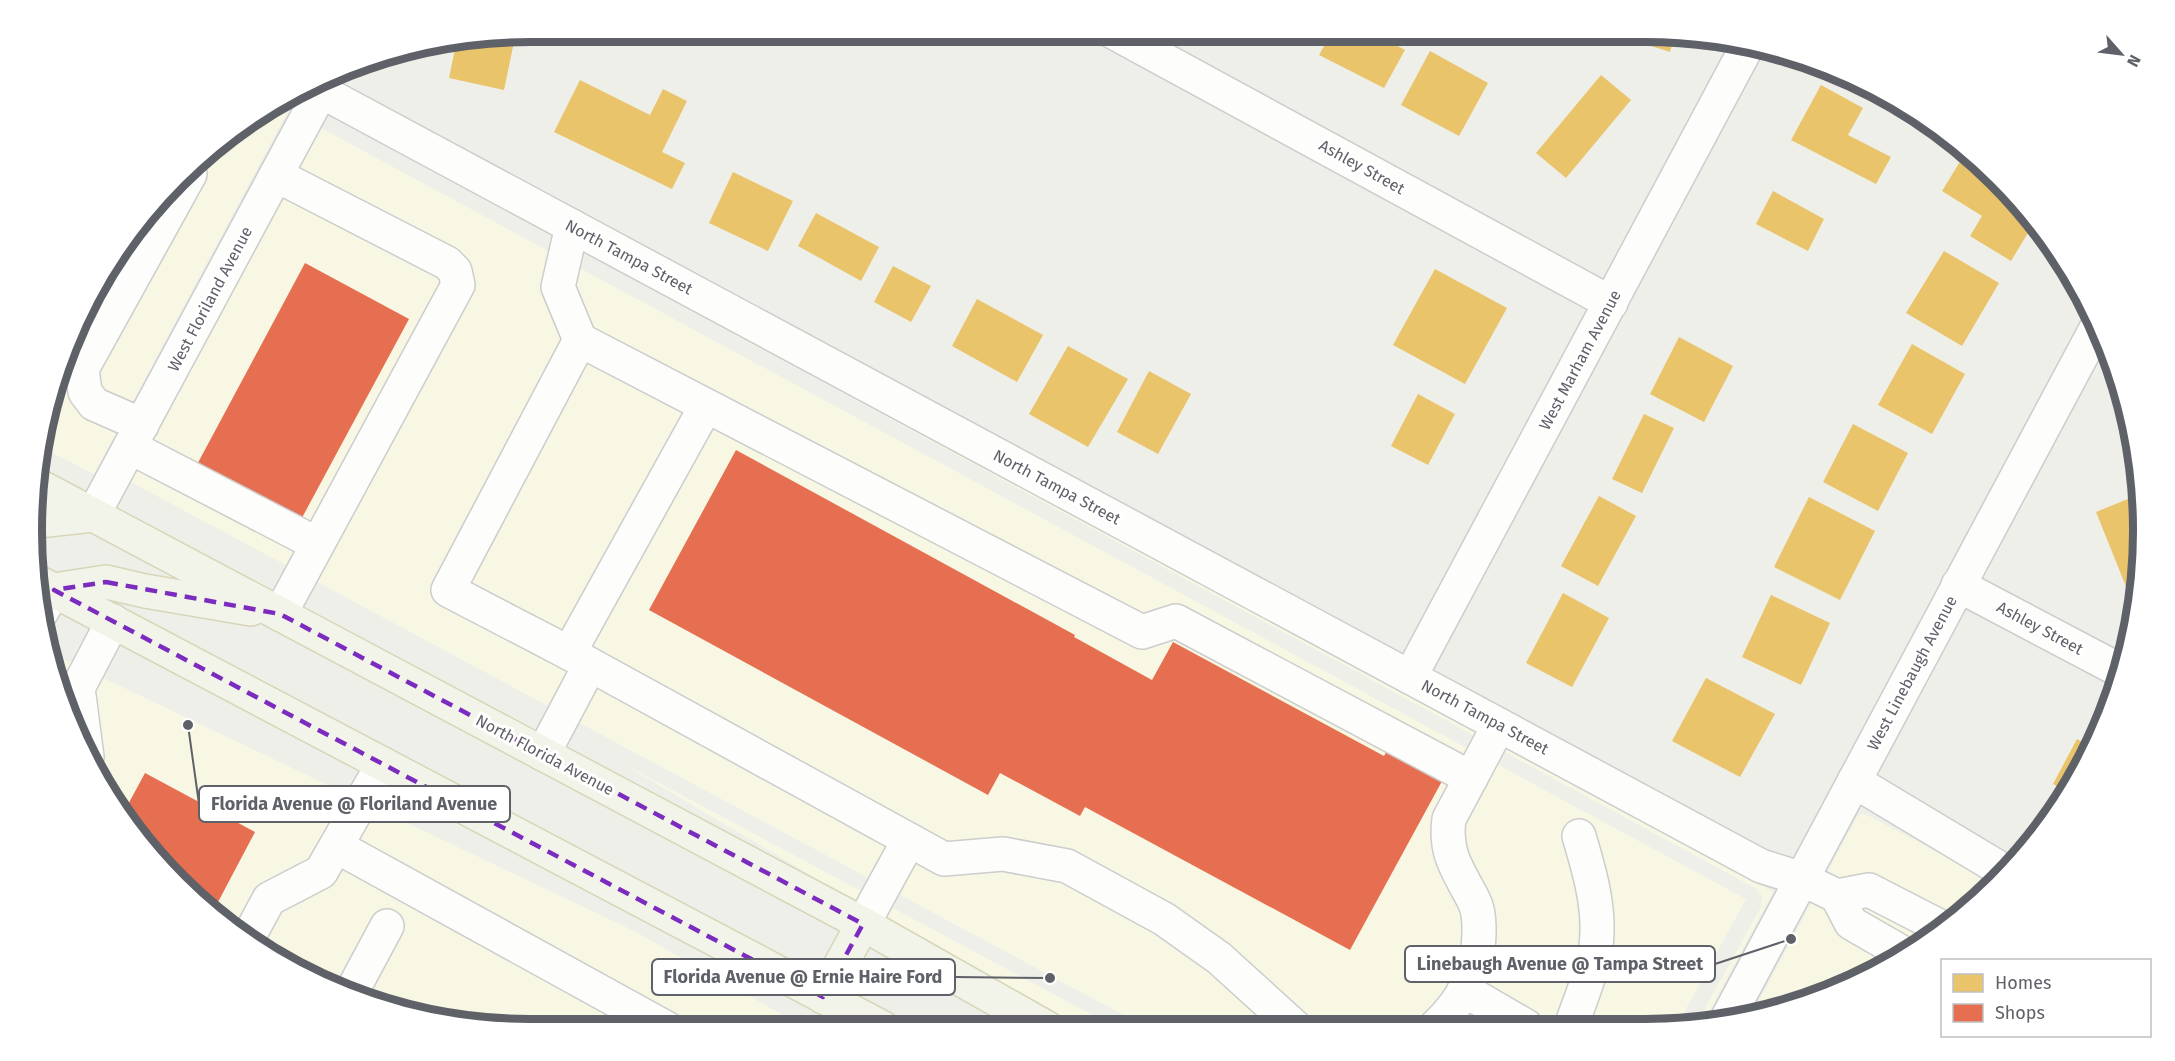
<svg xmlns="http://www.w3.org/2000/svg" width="2175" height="1061" font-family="'Fira Sans',sans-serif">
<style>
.commercial{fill:#f7f7e4}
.homes{fill:#e9c46a}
.shops{fill:#e76f51}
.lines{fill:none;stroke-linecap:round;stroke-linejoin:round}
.minor-casing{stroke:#cccdcc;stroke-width:36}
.major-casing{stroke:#d7d6b8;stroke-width:36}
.minor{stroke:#fdfdfc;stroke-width:33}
.major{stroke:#f3f4e9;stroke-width:33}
.marked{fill:none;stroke:#7b2cbf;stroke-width:4.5;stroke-dasharray:12 8;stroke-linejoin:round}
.labels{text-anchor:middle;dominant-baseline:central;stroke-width:6;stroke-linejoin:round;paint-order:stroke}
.street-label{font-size:16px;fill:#5f6168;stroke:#fff}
.rim{fill:none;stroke:#5f6168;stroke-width:8}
.leader{fill:none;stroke:#5f6168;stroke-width:2}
.callout-dot{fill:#5f6168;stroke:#fff;stroke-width:2}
.callout{fill:#fff;stroke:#5f6168;stroke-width:2}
.callout-label{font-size:18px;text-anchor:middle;font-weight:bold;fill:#5f6168}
</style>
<rect width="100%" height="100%" fill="#efefea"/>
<g class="commercial">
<path d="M 295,98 L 94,474 L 41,447 L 41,433 L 70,339 L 115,254 L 226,135 Z"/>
<path d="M 330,115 L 1773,892 L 1702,1025 L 1696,1025 L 1761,907 L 1762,897 L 1757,889 Z"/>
<path d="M 321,128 L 1746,899 L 1677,1025 L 1146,1027 L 129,481 Z"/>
<path d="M 53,654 L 634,931 L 806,1028 L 530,1029 L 433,1020 L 339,991 L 253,945 L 178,884 L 83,752 Z"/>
<path d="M 618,761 L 846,883 L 1115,1027 L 1083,1027 L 824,883 Z"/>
<path d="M 1863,813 L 1994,881 L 1949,926 L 1836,991 L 1752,1014 L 1857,817 Z"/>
</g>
<g class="homes">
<path d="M 1332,32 L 1387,32 L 1383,38 L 1405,50 L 1384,88 L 1319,55 Z"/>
<path d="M 1632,32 L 1645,32 L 1675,35 L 1670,52 L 1630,39 Z"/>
<path d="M 506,35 L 515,37 L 504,90 L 449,78 L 456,44 Z"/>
<path d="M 1430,51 L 1488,83 L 1459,136 L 1401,105 Z"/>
<path d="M 1601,75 L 1631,100 L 1566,178 L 1536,153 Z"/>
<path d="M 580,80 L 650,115 L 663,89 L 687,101 L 662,152 L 685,163 L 672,189 L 554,132 Z"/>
<path d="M 1821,85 L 1863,108 L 1848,135 L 1891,157 L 1876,184 L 1791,140 Z"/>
<path d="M 1966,152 L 1998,178 L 2034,223 L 2011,261 L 1970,236 L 1982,216 L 1942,191 Z"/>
<path d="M 733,172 L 793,201 L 768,251 L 709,223 Z"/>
<path d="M 1773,191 L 1824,219 L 1808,251 L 1756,224 Z"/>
<path d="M 816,213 L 879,247 L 861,281 L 798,246 Z"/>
<path d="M 1944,251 L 1999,283 L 1962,346 L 1906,313 Z"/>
<path d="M 893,266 L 931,286 L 911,322 L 874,302 Z"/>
<path d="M 1435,269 L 1507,308 L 1465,384 L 1393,345 Z"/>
<path d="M 977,299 L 1043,335 L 1017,382 L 952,346 Z"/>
<path d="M 1679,337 L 1733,366 L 1704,422 L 1650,394 Z"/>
<path d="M 1912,344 L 1965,374 L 1932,434 L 1878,405 Z"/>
<path d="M 1068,346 L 1128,379 L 1088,447 L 1029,414 Z"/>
<path d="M 1149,371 L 1191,394 L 1158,454 L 1117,432 Z"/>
<path d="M 1418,394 L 1455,414 L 1428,465 L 1391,446 Z"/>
<path d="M 1644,414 L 1674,428 L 1642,493 L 1612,479 Z"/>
<path d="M 1853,424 L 1908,453 L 1878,511 L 1823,482 Z"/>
<path d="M 2137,464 L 2138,479 L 2131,475 Z"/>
<path d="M 2140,494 L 2143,531 L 2138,590 L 2129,594 L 2096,512 Z"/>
<path d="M 1599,496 L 1636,516 L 1598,586 L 1561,566 Z"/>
<path d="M 1809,497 L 1875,531 L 1840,600 L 1774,567 Z"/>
<path d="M 1563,593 L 1609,618 L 1572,687 L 1526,663 Z"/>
<path d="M 1771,595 L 1830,623 L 1801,685 L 1742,657 Z"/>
<path d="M 1706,678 L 1775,714 L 1740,777 L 1672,741 Z"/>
<path d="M 2077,739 L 2091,747 L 2066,791 L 2053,784 Z"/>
</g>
<g class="shops">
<path d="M 137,230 L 138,231 L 65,355 L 70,339 L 115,254 Z"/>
<path d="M 305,263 L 409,319 L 297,527 L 193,472 Z"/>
<path d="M 736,450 L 1075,635 L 1074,637 L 1152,680 L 1173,642 L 1384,756 L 1392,742 L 1447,772 L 1350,950 L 1085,807 L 1080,816 L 1000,773 L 988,795 L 649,610 Z"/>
<path d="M 145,773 L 255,832 L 217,904 L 177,883 L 125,810 Z"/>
</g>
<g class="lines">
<defs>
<g id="minor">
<path d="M 1113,32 L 1611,303"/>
<path d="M 315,88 L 1761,866 L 1802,879 L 1837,896 L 1869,890 L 1937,925"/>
<path d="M 276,175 L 447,263 L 455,271 L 458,285 L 280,614"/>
<path d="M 572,226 L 558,287 L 580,340"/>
<path d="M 142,425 L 94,404 L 85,392 L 82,369 L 190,174"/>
<path d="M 130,447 L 317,544"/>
<path d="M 93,515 L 326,82"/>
<path d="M 1958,585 L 2121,671"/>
<path d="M 41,613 L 54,590"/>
<path d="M 569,653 L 706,406"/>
<path d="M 1410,677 L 1749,43"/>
<path d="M 543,754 L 590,665"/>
<path d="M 87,757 L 78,688 L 113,621"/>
<path d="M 1854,781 L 2004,871"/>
<path d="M 336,846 L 668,1029"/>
<path d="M 1837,896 L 1851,923 L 1903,953"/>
<path d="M 863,924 L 909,840"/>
<path d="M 247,940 L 269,899 L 321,872 L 383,764"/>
<path d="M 1464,990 L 1526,1026"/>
<path d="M 350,995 L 387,926"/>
<path d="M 1726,1021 L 2098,325"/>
<path d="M 1436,1026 C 1465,999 1480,968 1479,928 C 1479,919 1478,909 1474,901 C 1459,871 1444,855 1449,819 L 1499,725"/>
<path d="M 1571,1026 C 1581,998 1597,961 1597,932 C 1598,899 1588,867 1579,836"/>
<path d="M 1295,1027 L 1219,958 L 1164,919 L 1067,866 L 1003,854 L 944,859 L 569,653 L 448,590 L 580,340 L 1142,632 L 1176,621 L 1471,778"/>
</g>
<g id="major">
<path d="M 39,486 L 863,924 L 1047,1028"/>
<path d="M 38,521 L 93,515"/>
<path d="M 36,581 L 883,1028"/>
<path d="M 54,590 L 106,582 L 145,591 L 251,609"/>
<path d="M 823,997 L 863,924"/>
</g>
</defs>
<use href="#minor" class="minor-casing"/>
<use href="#major" class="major-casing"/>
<use href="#minor" class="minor"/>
<use href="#major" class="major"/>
</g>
<path class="marked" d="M 106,582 L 280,614 L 863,924 L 823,997 L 54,590 Z"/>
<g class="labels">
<g class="street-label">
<text transform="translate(1362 167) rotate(29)">Ashley Street</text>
<text transform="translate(629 257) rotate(28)">North Tampa Street</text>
<text transform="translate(210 299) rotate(-62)">West Floriland Avenue</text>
<text transform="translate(1580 360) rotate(-62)">West Marham Avenue</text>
<text transform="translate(1057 487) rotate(28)">North Tampa Street</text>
<text transform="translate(2040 628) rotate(28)">Ashley Street</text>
<text transform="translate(1912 673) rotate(-62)">West Linebaugh Avenue</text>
<text transform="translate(1485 717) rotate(28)">North Tampa Street</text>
<text transform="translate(545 755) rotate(28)">North Florida Avenue</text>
</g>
</g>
<path d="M0 0H2175V1061H0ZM530 42H1645A488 488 0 0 1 2133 530V531A488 488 0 0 1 1645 1019H530A488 488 0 0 1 42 531V530A488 488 0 0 1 530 42Z" fill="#fff" fill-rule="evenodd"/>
<path class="rim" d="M530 42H1645A488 488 0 0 1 2133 530V531A488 488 0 0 1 1645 1019H530A488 488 0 0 1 42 531V530A488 488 0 0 1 530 42Z"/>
<path class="leader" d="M188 725L199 804M1791 939L1715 964M1050 978L955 977"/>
<g class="callout-dot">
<circle cx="188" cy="725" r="6"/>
<circle cx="1791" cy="939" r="6"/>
<circle cx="1050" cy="978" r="6"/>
</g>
<g class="callout">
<rect x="199" y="786" width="311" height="36" rx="6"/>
<rect x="1405" y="946" width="310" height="36" rx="6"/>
<rect x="652" y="959" width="303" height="36" rx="6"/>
</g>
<g class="callout-label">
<text x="354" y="810">Florida Avenue @ Floriland Avenue</text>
<text x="1560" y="970">Linebaugh Avenue @ Tampa Street</text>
<text x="803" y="983">Florida Avenue @ Ernie Haire Ford</text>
</g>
<rect x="1941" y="959" width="210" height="78" fill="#ffffff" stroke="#bfc0c3" stroke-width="1.5"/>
<rect x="1953" y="974" width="30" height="18" fill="#e9c46a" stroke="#bfc0c3" stroke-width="1.5"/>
<text x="1995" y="989" font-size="18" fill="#5f6168">Homes</text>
<rect x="1953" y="1004" width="30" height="18" fill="#e76f51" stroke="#bfc0c3" stroke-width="1.5"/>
<text x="1995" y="1019" font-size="18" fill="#5f6168">Shops</text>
<g transform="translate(2121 54) rotate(118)" stroke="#ffffff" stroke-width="4.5" paint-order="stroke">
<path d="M0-4.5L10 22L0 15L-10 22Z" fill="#5f6168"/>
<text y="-9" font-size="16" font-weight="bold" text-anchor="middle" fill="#5f6168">N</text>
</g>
</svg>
